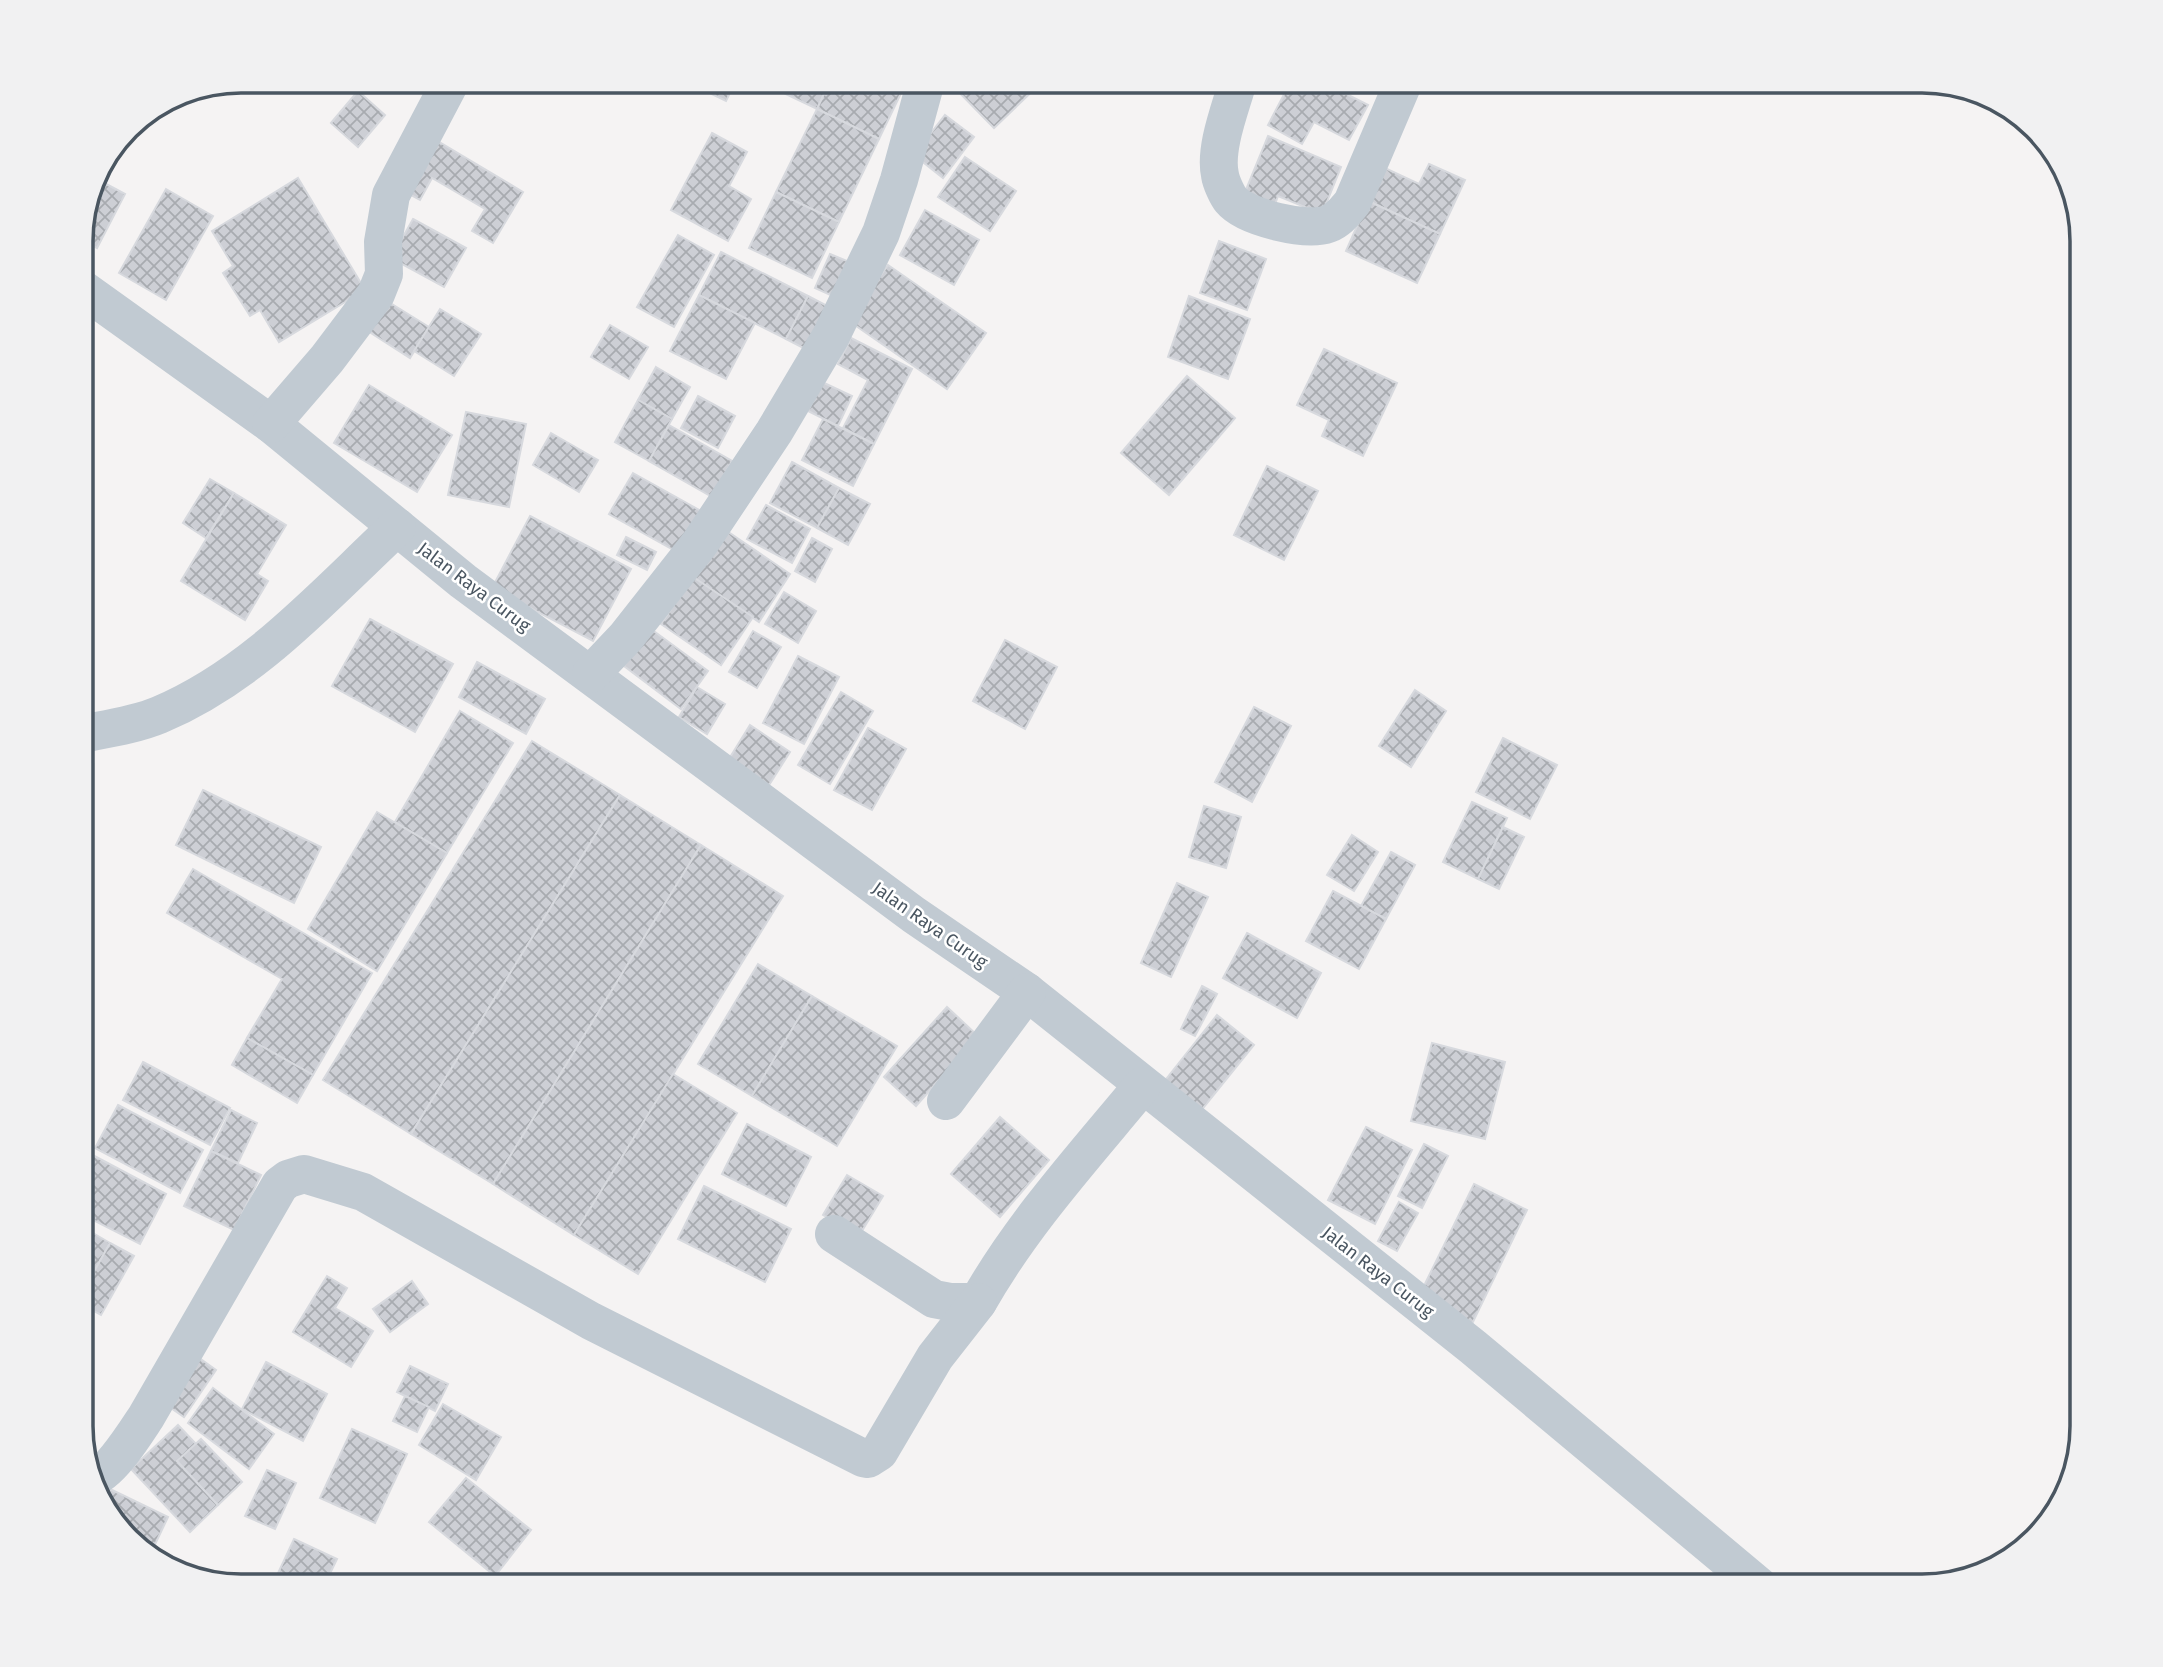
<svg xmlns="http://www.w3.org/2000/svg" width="2163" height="1667" font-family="'Fira Sans',sans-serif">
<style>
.building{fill:url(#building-cross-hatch);stroke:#d7d9de;stroke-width:2}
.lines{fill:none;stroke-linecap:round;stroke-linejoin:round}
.minor{stroke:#c1cad2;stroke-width:38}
.labels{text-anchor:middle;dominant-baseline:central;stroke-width:5;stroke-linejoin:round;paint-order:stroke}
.street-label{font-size:18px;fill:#4a5661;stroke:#fff}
.rim{fill:none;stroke:#4a5661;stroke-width:3.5}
</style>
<defs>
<pattern id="building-cross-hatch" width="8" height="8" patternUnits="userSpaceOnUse" patternTransform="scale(1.75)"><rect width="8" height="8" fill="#cdcfd5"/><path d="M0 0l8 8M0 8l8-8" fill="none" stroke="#a8abb0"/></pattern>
</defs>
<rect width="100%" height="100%" fill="#f5f3f3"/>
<g class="building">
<path d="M 685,81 L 736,81 L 726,101 Z"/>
<path d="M 774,81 L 830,81 L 817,109 L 771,87 Z"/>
<path d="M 830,81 L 891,81 L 904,87 L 879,139 L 817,109 Z"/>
<path d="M 948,81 L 1037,81 L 1040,84 L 994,128 Z"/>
<path d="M 1291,81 L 1321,81 L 1368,105 L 1349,140 L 1314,122 L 1302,144 L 1268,125 Z"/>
<path d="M 358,91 L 385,115 L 358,147 L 331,123 Z"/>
<path d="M 817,109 L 879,139 L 839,222 L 776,192 Z"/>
<path d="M 945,115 L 974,137 L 943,178 L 914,155 Z"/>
<path d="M 712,133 L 747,152 L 729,186 L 751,199 L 728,241 L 671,210 Z"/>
<path d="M 1268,136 L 1341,167 L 1322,214 L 1278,196 L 1273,210 L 1243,197 Z"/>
<path d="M 431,137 L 523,192 L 493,243 L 472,231 L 485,209 L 432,178 L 420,200 L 400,189 Z"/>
<path d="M 965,157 L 1016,191 L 990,231 L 938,197 Z"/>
<path d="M 1429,164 L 1465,180 L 1440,234 L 1368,201 L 1383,167 L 1419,184 Z"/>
<path d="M 95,178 L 125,194 L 97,248 L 81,239 L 81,230 Z"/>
<path d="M 298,178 L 365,290 L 279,342 L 260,310 L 250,316 L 223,273 L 233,266 L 212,231 Z"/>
<path d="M 166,189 L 213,216 L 166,300 L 119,273 Z"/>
<path d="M 776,192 L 839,222 L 812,278 L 749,248 Z"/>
<path d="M 1368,201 L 1440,234 L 1417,283 L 1346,251 Z"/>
<path d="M 925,210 L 979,240 L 954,285 L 900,255 Z"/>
<path d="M 413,219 L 466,248 L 444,287 L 391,258 Z"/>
<path d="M 678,235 L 714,255 L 674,327 L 637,307 Z"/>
<path d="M 1219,241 L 1266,259 L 1247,310 L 1200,293 Z"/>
<path d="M 721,252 L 808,296 L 786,339 L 699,295 Z"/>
<path d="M 830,254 L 852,263 L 837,298 L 815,288 Z"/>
<path d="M 888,265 L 986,333 L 947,389 L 849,321 Z"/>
<path d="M 699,295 L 755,323 L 726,379 L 670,351 Z"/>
<path d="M 379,296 L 429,327 L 410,358 L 360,326 Z"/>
<path d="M 808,296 L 833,309 L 811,352 L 786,339 Z"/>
<path d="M 1189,296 L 1250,319 L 1228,379 L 1168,357 Z"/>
<path d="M 440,309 L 481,334 L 454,376 L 414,351 Z"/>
<path d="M 610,325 L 648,347 L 629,379 L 591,357 Z"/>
<path d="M 851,338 L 912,369 L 874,444 L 843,428 L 868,380 L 838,364 Z"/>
<path d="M 1324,349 L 1397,383 L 1363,456 L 1322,436 L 1329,420 L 1297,405 Z"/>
<path d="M 656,367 L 690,387 L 672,419 L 638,400 Z"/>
<path d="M 1187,376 L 1235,418 L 1169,495 L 1121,453 Z"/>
<path d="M 822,382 L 852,396 L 838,426 L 808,411 Z"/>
<path d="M 369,385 L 452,435 L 417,492 L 334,443 Z"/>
<path d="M 698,396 L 735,416 L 718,448 L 681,428 Z"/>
<path d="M 638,400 L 672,419 L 649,461 L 615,442 Z"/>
<path d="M 466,412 L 526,424 L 509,507 L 448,495 Z"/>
<path d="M 823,419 L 874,444 L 853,486 L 802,460 Z"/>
<path d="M 669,425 L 732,461 L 712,497 L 649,461 Z"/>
<path d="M 551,433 L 598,460 L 579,492 L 533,465 Z"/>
<path d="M 792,462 L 839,488 L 817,528 L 770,503 Z"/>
<path d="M 1267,466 L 1318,491 L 1284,560 L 1234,535 Z"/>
<path d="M 633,473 L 701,511 L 677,552 L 609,514 Z"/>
<path d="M 210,479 L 234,493 L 206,538 L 183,523 Z"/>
<path d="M 839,488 L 870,504 L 848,545 L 817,528 Z"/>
<path d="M 234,493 L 286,525 L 257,574 L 268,581 L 245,620 L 181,581 Z"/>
<path d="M 766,505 L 810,529 L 792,563 L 747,539 Z"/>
<path d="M 530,516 L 631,569 L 593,641 L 492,588 Z"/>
<path d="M 724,529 L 790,574 L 759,622 L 693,577 Z"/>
<path d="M 626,537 L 656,552 L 647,570 L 617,555 Z"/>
<path d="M 812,538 L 832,549 L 815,582 L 795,571 Z"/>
<path d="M 693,577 L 753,617 L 721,665 L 661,624 Z"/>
<path d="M 784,592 L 816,611 L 798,643 L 765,624 Z"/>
<path d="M 370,619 L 453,664 L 415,732 L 332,686 Z"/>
<path d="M 651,629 L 708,671 L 681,709 L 624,666 Z"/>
<path d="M 753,631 L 781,647 L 757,688 L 729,672 Z"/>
<path d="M 1005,640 L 1057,667 L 1025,729 L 973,701 Z"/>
<path d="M 798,656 L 839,677 L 804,744 L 763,723 Z"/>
<path d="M 477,662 L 545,699 L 526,734 L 459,697 Z"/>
<path d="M 697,687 L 725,704 L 707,734 L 679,717 Z"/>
<path d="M 1415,690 L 1446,711 L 1411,767 L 1379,746 Z"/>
<path d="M 841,692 L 873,711 L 830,784 L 798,765 Z"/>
<path d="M 1254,707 L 1291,726 L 1252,802 L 1215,782 Z"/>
<path d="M 460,711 L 513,743 L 447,853 L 395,822 Z"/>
<path d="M 750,725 L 790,752 L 769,785 L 729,759 Z"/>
<path d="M 868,728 L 906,749 L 872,810 L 834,790 Z"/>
<path d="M 1503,738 L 1557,765 L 1530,819 L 1476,792 Z"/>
<path d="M 532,741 L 620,795 L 411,1134 L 323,1080 Z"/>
<path d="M 203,790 L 321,847 L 294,903 L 176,845 Z"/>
<path d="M 620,795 L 701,845 L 493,1184 L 411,1134 Z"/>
<path d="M 1472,802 L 1507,818 L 1478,879 L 1443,862 Z"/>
<path d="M 1204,806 L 1241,817 L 1226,868 L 1189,857 Z"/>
<path d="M 377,812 L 447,853 L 377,971 L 308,929 Z"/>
<path d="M 1503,827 L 1524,837 L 1499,889 L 1478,879 Z"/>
<path d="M 1352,835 L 1378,852 L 1354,891 L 1327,875 Z"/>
<path d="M 701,845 L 783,896 L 574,1235 L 493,1184 Z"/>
<path d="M 1391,852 L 1415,865 L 1386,919 L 1361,906 Z"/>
<path d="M 193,869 L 372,973 L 313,1075 L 247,1038 L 282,979 L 167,913 Z"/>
<path d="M 1177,883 L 1208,897 L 1171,977 L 1141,963 Z"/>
<path d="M 1333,891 L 1386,919 L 1359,969 L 1306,941 Z"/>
<path d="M 1247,933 L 1321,973 L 1297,1018 L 1223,978 Z"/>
<path d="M 758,964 L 812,996 L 752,1096 L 698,1064 Z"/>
<path d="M 1202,986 L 1217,994 L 1195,1036 L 1181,1029 Z"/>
<path d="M 812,996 L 897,1046 L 837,1146 L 752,1096 Z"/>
<path d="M 947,1007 L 978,1036 L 916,1106 L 884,1077 Z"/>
<path d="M 1217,1015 L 1254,1045 L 1195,1118 L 1159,1088 Z"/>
<path d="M 247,1038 L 313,1075 L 297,1103 L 232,1065 Z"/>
<path d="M 1432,1043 L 1505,1062 L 1485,1139 L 1411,1121 Z"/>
<path d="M 143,1062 L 230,1108 L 210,1145 L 123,1100 Z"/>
<path d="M 673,1074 L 737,1113 L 638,1274 L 574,1235 Z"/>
<path d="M 118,1105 L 203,1150 L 180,1193 L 95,1148 Z"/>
<path d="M 231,1110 L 257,1123 L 238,1163 L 211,1151 Z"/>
<path d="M 1000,1117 L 1049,1160 L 1000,1217 L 951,1174 Z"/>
<path d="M 747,1124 L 811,1157 L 786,1206 L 722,1174 Z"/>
<path d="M 1366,1127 L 1412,1150 L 1375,1224 L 1328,1200 Z"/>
<path d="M 1424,1144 L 1448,1156 L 1422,1208 L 1398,1196 Z"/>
<path d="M 85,1151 L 166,1194 L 140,1244 L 81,1214 L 81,1159 Z"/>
<path d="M 211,1151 L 261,1175 L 234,1230 L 184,1206 Z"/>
<path d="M 847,1175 L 883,1196 L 859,1236 L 823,1215 Z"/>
<path d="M 1474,1184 L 1527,1210 L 1472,1324 L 1418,1298 Z"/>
<path d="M 704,1186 L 791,1229 L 765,1282 L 678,1239 Z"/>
<path d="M 1399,1202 L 1418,1213 L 1397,1251 L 1378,1241 Z"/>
<path d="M 81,1226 L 110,1243 L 81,1295 Z"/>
<path d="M 110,1243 L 134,1256 L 101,1315 L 81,1304 L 81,1295 Z"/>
<path d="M 327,1276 L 347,1288 L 335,1308 L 373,1331 L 351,1367 L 293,1332 Z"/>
<path d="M 412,1281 L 428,1304 L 390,1332 L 373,1309 Z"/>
<path d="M 191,1352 L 216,1370 L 184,1417 L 158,1399 Z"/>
<path d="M 266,1362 L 327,1394 L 303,1441 L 242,1409 Z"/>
<path d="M 410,1366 L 448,1384 L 435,1411 L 397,1392 Z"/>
<path d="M 213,1388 L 274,1434 L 249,1469 L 188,1423 Z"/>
<path d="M 405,1396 L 429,1407 L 417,1432 L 393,1421 Z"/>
<path d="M 443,1404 L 501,1437 L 476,1480 L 419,1445 Z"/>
<path d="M 178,1425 L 196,1444 L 177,1461 L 218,1505 L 190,1532 L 131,1469 Z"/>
<path d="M 352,1429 L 407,1454 L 375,1523 L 320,1498 Z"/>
<path d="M 201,1439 L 242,1482 L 218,1505 L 177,1461 Z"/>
<path d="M 267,1470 L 296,1483 L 275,1529 L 245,1516 Z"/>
<path d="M 466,1478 L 531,1530 L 495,1576 L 429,1522 Z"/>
<path d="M 110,1489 L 168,1517 L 151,1553 L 138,1547 L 103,1504 Z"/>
<path d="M 294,1539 L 337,1559 L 324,1586 L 272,1586 Z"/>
</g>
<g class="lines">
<g class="minor">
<path d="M 1238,81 C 1231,107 1214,148 1220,175 C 1221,182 1227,195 1231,200 C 1246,218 1307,232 1328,224 C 1339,220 1345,211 1352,203 L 1404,81"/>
<path d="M 81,288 L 271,424 L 463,581 L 914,915 L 1027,992 L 1473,1347 L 1759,1586"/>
<path d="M 271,424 L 327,359 L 376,294 L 384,274 L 383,242 L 391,195 L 451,81"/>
<path d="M 591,674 L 626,637 L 700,543 L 774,432 L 831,336 L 881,233 L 899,180 L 926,81"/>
<path d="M 81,734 C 106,729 135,725 159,715 C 254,675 323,596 397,527"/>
<path d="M 946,1101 L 1027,992"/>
<path d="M 834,1234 L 934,1299 L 950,1302 L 978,1302 C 1022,1224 1085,1155 1142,1086"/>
<path d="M 92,1478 C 110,1474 136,1432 146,1417 L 280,1185 L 288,1179 L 304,1174 L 363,1192 L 591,1321 L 863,1458 L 868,1459 L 879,1452 L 935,1357 L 978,1302"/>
</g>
</g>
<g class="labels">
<g class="street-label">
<text transform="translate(474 587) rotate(37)">Jalan Raya Curug</text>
<text transform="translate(930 925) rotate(35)">Jalan Raya Curug</text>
<text transform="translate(1378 1272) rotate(38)">Jalan Raya Curug</text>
</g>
</g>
<path d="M0 0H2163V1667H0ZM241 93H1922A148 148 0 0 1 2070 241V1426A148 148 0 0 1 1922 1574H241A148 148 0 0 1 93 1426V241A148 148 0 0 1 241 93Z" fill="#f1f1f2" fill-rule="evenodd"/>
<path class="rim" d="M241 93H1922A148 148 0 0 1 2070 241V1426A148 148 0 0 1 1922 1574H241A148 148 0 0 1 93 1426V241A148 148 0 0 1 241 93Z"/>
</svg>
